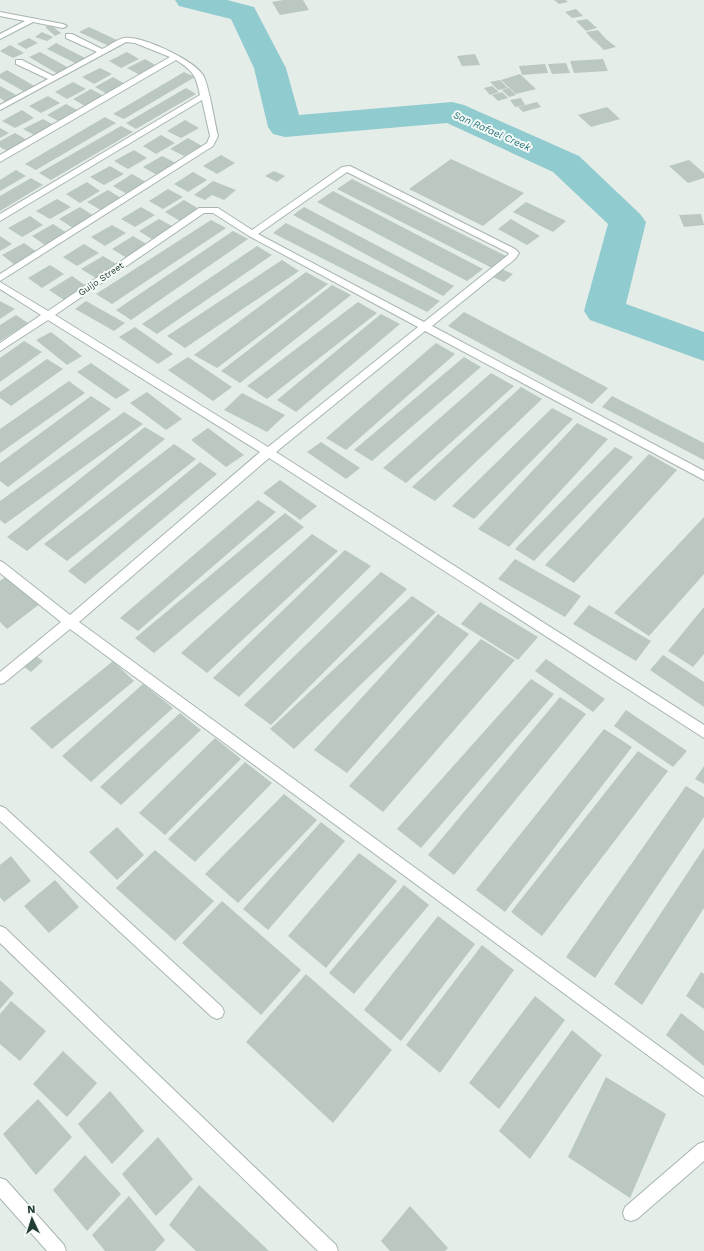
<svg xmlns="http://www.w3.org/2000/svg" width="704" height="1251" font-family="'Work Sans',sans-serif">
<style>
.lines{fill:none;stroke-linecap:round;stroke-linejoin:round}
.river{fill:#90cbcf;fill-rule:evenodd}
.building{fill:#bac8c1}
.minor-casing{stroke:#a8b5af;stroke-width:2}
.minor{fill:#fff;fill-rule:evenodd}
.labels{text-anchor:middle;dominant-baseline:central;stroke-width:4;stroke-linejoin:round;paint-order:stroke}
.far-street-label{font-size:9px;fill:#253e35;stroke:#f5faf7}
.far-water-label{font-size:10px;font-style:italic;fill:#227177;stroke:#f5faf7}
</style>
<rect width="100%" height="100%" fill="#e5ede8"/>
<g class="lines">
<path class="river" d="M 175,0 L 227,0 L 254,7 L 286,68 L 299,115 L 452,102 L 464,105 L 579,156 L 640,214 L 646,222 L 626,304 L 704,332 L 704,361 L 590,320 L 584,311 L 608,224 L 553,172 L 447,123 L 285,137 L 273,134 L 268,127 L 254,68 L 231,19 L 179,6 Z"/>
</g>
<g class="building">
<path d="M 283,0 L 303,0 L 309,10 L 280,15 L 272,2 Z"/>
<path d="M 554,0 L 566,0 L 568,2 L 559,4 Z"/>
<path d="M 576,9 L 583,16 L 572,18 L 565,12 Z"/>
<path d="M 587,19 L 597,28 L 586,31 L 576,21 Z"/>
<path d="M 51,25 L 61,33 L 55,36 L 45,27 Z"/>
<path d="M 89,27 L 119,41 L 109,46 L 79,32 Z"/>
<path d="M 598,30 L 606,39 L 616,47 L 604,50 L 595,41 L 601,40 L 594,41 L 586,32 Z"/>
<path d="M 42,32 L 53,37 L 47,41 L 35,37 Z"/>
<path d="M 29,38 L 38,43 L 26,49 L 17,44 Z"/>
<path d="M 56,43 L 87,59 L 77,64 L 47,49 Z"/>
<path d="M 10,45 L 24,53 L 13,58 L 0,51 Z"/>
<path d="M 40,52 L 69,68 L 58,74 L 29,57 Z"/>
<path d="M 127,52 L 139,59 L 121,68 L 109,61 Z"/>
<path d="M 475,54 L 480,65 L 462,66 L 457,56 Z"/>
<path d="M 145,59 L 157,66 L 140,75 L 127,68 Z"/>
<path d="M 603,59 L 608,71 L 574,73 L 570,61 Z"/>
<path d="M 566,63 L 570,73 L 552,74 L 548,64 Z"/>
<path d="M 545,64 L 548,73 L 522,75 L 519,66 Z"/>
<path d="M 100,68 L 112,74 L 94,84 L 82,77 Z"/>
<path d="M 7,70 L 36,87 L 25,92 L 0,78 L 0,74 Z"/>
<path d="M 184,72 L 195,77 L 124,119 L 113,114 Z"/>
<path d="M 520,74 L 536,89 L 516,94 L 501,80 Z"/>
<path d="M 113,77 L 125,84 L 107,94 L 95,87 Z"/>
<path d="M 500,80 L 508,88 L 498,90 L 490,82 Z"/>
<path d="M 73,82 L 86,89 L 67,99 L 55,92 Z"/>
<path d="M 0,86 L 18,96 L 6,102 L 0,98 Z"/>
<path d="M 492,86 L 499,92 L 490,95 L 484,88 Z"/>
<path d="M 186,88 L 196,94 L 136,129 L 126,123 Z"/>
<path d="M 509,88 L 516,95 L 509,97 L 502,90 Z"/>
<path d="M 91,89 L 104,96 L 85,106 L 73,99 Z"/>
<path d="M 502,92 L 508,98 L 498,101 L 492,95 Z"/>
<path d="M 48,96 L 60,103 L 41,113 L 29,106 Z"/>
<path d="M 521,98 L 525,105 L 515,107 L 510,100 Z"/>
<path d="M 537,102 L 541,107 L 523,112 L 518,107 Z"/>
<path d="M 66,104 L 79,111 L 60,122 L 47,115 Z"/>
<path d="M 607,107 L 620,119 L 591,127 L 578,115 Z"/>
<path d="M 22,110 L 34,118 L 15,128 L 2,121 Z"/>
<path d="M 105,117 L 116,123 L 36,170 L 25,164 Z"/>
<path d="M 43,119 L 56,126 L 36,136 L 23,129 Z"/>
<path d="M 185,120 L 199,128 L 181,138 L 167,131 Z"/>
<path d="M 121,126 L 133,132 L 51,180 L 39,173 Z"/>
<path d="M 0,128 L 9,133 L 0,138 Z"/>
<path d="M 15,133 L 27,140 L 7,151 L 0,147 L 0,141 Z"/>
<path d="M 161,135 L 175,143 L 156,154 L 143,146 Z"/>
<path d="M 188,138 L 202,146 L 184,156 L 170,149 Z"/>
<path d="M 134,150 L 147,158 L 128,169 L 114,161 Z"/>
<path d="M 221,155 L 235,163 L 217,174 L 203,166 Z"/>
<path d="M 162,156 L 176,163 L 157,175 L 143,167 Z"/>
<path d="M 451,159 L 524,193 L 483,226 L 409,189 Z"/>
<path d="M 689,160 L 704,173 L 704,178 L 688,183 L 669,166 Z"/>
<path d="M 110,166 L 124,174 L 104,185 L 90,177 Z"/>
<path d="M 16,170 L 26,176 L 0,191 L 0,180 Z"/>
<path d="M 274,171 L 285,176 L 277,182 L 265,176 Z"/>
<path d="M 193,172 L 207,180 L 188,192 L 174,184 Z"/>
<path d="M 132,174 L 146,182 L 127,194 L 113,186 Z"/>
<path d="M 31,178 L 43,185 L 0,211 L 0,196 Z"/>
<path d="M 352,179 L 506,256 L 492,268 L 337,189 Z"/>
<path d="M 213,181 L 236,190 L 224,200 L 212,195 L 205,200 L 194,195 Z"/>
<path d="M 87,182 L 100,191 L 80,203 L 66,194 Z"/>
<path d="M 168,189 L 183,197 L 163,209 L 149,201 Z"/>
<path d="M 108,190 L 121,198 L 101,210 L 87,202 Z"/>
<path d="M 333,191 L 483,269 L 467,281 L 317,202 Z"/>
<path d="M 57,199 L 71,207 L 50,219 L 36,211 Z"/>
<path d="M 184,200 L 199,209 L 180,221 L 165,212 Z"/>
<path d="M 526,202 L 566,221 L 553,232 L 513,212 Z"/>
<path d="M 80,207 L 94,216 L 73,228 L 59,219 Z"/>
<path d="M 141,207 L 155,215 L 135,227 L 121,219 Z"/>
<path d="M 304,207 L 454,286 L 443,296 L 293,215 Z"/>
<path d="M 701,214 L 704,225 L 684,227 L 679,215 Z"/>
<path d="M 30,216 L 43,225 L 22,237 L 8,228 Z"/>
<path d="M 159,219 L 174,227 L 153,240 L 139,231 Z"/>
<path d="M 511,219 L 540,236 L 527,245 L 498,229 Z"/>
<path d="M 211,220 L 226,228 L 112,304 L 96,294 Z"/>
<path d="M 286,223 L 440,301 L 427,312 L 273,233 Z"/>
<path d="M 53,224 L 67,233 L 45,245 L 32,236 Z"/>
<path d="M 112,225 L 126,233 L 105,246 L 91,237 Z"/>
<path d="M 233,231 L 248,239 L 131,320 L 116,310 Z"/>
<path d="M 0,236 L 12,244 L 0,251 Z"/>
<path d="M 133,236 L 148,245 L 127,258 L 112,249 Z"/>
<path d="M 24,243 L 37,252 L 15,265 L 2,255 Z"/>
<path d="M 84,244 L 99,253 L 77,266 L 63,257 Z"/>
<path d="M 257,246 L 272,255 L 157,334 L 142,324 Z"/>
<path d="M 103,256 L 118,265 L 96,278 L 81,269 Z"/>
<path d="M 282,260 L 299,271 L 185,348 L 167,336 Z"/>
<path d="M 50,265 L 64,274 L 42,288 L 28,278 Z"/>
<path d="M 502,269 L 513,274 L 504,282 L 493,277 Z"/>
<path d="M 306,272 L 328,284 L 217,368 L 194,355 Z"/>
<path d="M 72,276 L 86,286 L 64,300 L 49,290 Z"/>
<path d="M 332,285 L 351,295 L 240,383 L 221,371 Z"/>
<path d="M 0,301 L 15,309 L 0,319 Z"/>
<path d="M 86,301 L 125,323 L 114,331 L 75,309 Z"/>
<path d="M 358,302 L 377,313 L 267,399 L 247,386 Z"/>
<path d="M 464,312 L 608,388 L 592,404 L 448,326 Z"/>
<path d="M 381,314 L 400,324 L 296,412 L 277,400 Z"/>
<path d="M 16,315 L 28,323 L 0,341 L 0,325 Z"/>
<path d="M 135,327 L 173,354 L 158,364 L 119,337 Z"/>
<path d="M 51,332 L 82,356 L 67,365 L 36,340 Z"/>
<path d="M 24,341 L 42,352 L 0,382 L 0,358 Z"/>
<path d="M 436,343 L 455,354 L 346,450 L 326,438 Z"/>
<path d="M 188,357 L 232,387 L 213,401 L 168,370 Z"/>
<path d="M 464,357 L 481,367 L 372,461 L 354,450 Z"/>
<path d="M 47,359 L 63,369 L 11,406 L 0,398 L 0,392 Z"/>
<path d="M 91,363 L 130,390 L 116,399 L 77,372 Z"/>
<path d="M 491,373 L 514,386 L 406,483 L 383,468 Z"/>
<path d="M 69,381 L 85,393 L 0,453 L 0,429 Z"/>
<path d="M 521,387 L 542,399 L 435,501 L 412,487 Z"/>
<path d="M 147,392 L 182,419 L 166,430 L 130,403 Z"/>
<path d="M 242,393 L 285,415 L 267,432 L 224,410 Z"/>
<path d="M 91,396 L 111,409 L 8,487 L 0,481 L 0,463 Z"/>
<path d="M 612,396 L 704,443 L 704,460 L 602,407 Z"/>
<path d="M 552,408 L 573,419 L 474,519 L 452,506 Z"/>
<path d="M 124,412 L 143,424 L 5,524 L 0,520 L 0,501 Z"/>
<path d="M 577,423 L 608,439 L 509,547 L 478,529 Z"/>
<path d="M 145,427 L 165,439 L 27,551 L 7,537 Z"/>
<path d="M 208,428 L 244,455 L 226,467 L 191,440 Z"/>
<path d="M 321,442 L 360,468 L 346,479 L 307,452 Z"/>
<path d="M 174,444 L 196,459 L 67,561 L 44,544 Z"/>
<path d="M 615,447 L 633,457 L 534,561 L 515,549 Z"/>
<path d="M 649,454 L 677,470 L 574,583 L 545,565 Z"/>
<path d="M 200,462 L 217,474 L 85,584 L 68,571 Z"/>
<path d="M 280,480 L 317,506 L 300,520 L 263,493 Z"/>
<path d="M 258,500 L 276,512 L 138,631 L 120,618 Z"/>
<path d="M 285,513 L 304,527 L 154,653 L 135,638 Z"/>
<path d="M 704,517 L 704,574 L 649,636 L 614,613 Z"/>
<path d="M 312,534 L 338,551 L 207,673 L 181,653 Z"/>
<path d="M 345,550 L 371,566 L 239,697 L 213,678 Z"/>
<path d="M 515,559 L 581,596 L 565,617 L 498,579 Z"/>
<path d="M 381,572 L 407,589 L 271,725 L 244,705 Z"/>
<path d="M 9,574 L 41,603 L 7,629 L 0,622 L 0,581 Z"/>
<path d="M 412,596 L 436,612 L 294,749 L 270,729 Z"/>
<path d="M 480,602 L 538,637 L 518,660 L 461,624 Z"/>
<path d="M 589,605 L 651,641 L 636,661 L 573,624 Z"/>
<path d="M 704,607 L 704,654 L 693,667 L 668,651 Z"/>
<path d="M 438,614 L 469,634 L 347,773 L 314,750 Z"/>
<path d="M 481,639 L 515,660 L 383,812 L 349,786 Z"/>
<path d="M 33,654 L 43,661 L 31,672 L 20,664 Z"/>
<path d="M 663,655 L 704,682 L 704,707 L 650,670 Z"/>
<path d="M 546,659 L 605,699 L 593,712 L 535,671 Z"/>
<path d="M 113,661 L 134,681 L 52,749 L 30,728 Z"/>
<path d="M 531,679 L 554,694 L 421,848 L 397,829 Z"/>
<path d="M 143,684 L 173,708 L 91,782 L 62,756 Z"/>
<path d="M 560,697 L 586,714 L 454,875 L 428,855 Z"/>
<path d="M 626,710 L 687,751 L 673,767 L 614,726 Z"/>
<path d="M 180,713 L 201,730 L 121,805 L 100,787 Z"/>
<path d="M 604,729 L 632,747 L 505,912 L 476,890 Z"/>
<path d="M 215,738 L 241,759 L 165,835 L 139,813 Z"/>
<path d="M 638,751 L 668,771 L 542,936 L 511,912 Z"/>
<path d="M 245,762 L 272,783 L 195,862 L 168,839 Z"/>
<path d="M 704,766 L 704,784 L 695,779 Z"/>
<path d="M 686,786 L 704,797 L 704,817 L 595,978 L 566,957 Z"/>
<path d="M 284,794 L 317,820 L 238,903 L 205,874 Z"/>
<path d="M 321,822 L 345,841 L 268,930 L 243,909 Z"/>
<path d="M 117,827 L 144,855 L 117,880 L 89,852 Z"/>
<path d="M 704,848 L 704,908 L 642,1005 L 614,984 Z"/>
<path d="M 155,850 L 214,901 L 175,941 L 116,888 Z"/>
<path d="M 359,853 L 397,881 L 326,968 L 288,936 Z"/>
<path d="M 11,856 L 31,881 L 4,902 L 0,897 L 0,865 Z"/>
<path d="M 55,880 L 79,907 L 49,933 L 24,906 Z"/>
<path d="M 404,885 L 429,905 L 354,994 L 329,973 Z"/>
<path d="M 222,901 L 301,970 L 261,1015 L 182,943 Z"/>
<path d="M 438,916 L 475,944 L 401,1041 L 364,1010 Z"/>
<path d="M 482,945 L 514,970 L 440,1073 L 406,1045 Z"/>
<path d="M 701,972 L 704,974 L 704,1009 L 686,996 Z"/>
<path d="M 306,974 L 392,1050 L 333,1123 L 246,1042 Z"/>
<path d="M 0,980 L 14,993 L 0,1009 Z"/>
<path d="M 535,996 L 565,1020 L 499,1109 L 469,1083 Z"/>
<path d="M 11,1001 L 46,1031 L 20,1061 L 0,1044 L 0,1014 Z"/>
<path d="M 681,1013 L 704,1031 L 704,1066 L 666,1035 Z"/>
<path d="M 572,1030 L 602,1055 L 530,1159 L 499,1131 Z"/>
<path d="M 63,1051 L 97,1083 L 67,1117 L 33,1084 Z"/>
<path d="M 606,1077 L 666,1114 L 630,1198 L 568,1157 Z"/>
<path d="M 110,1091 L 144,1131 L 112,1164 L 78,1124 Z"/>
<path d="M 38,1099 L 72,1137 L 36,1175 L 3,1134 Z"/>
<path d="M 158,1137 L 193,1179 L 156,1216 L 122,1174 Z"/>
<path d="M 85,1155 L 121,1194 L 87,1231 L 53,1190 Z"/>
<path d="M 199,1185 L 269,1251 L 196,1251 L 169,1225 Z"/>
<path d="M 129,1196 L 165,1240 L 155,1251 L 105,1251 L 92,1235 Z"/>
<path d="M 410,1206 L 448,1248 L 445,1251 L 390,1251 L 381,1241 Z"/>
</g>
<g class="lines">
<defs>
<g id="minor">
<path d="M 0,12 L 63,24 L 67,26 L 63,28 L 33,22 L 0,39 L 0,34 L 25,21 L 0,16 Z"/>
<path d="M 66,34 L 72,34 L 102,49 C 109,46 117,39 124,38 C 141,35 197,61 204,77 C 210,91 214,120 218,136 L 213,146 L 0,281 L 0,274 L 207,143 L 210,136 L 202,100 L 0,221 L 0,214 L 200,95 C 196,75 193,71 176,60 L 0,162 L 0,155 L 170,57 L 135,43 L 126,42 L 0,110 L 0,105 L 48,79 L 16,64 L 16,60 L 22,60 L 53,76 L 97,52 L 66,38 Z"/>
<path d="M 350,166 L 515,249 L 519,253 L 515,259 L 432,326 L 704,471 L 704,480 L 425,331 L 276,452 L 704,725 L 704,738 L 269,458 L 79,622 L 704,1079 L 704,1096 L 699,1093 L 70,629 L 4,683 L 0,684 L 0,672 L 61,622 L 0,573 L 0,561 L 4,563 L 70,615 L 260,452 L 48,320 L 0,351 L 0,343 L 41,315 L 0,289 L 0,282 L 48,311 L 199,208 L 218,208 L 252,230 L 342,167 ZM 347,172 L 509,253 L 508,255 L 424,322 L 258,234 ZM 204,213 L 213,213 L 249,236 L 418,327 L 268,447 L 55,315 Z"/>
<path d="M 0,806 L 5,808 L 222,1007 L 224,1012 L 222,1017 L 217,1019 L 212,1017 L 0,821 Z"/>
<path d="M 0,926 L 5,928 L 336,1245 L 338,1251 L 318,1251 L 0,943 Z"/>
<path d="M 704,1142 L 704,1161 L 637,1219 L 631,1221 L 625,1219 L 623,1213 L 625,1207 L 698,1144 Z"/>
<path d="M 0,1178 L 6,1180 L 64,1245 L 66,1251 L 47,1251 L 0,1198 Z"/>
</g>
</defs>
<use href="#minor" class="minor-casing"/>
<use href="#minor" class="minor"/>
</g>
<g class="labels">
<g class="far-street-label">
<text transform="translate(101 279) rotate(-34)">Guijo Street</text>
</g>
<g class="far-water-label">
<text transform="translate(492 131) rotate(24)">San Rafael Creek</text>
</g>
</g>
<g transform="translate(32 1219) rotate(356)" stroke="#f5faf7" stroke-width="3" paint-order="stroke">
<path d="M0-3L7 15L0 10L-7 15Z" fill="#253e35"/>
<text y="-6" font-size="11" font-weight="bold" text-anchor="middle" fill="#253e35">N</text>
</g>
</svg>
